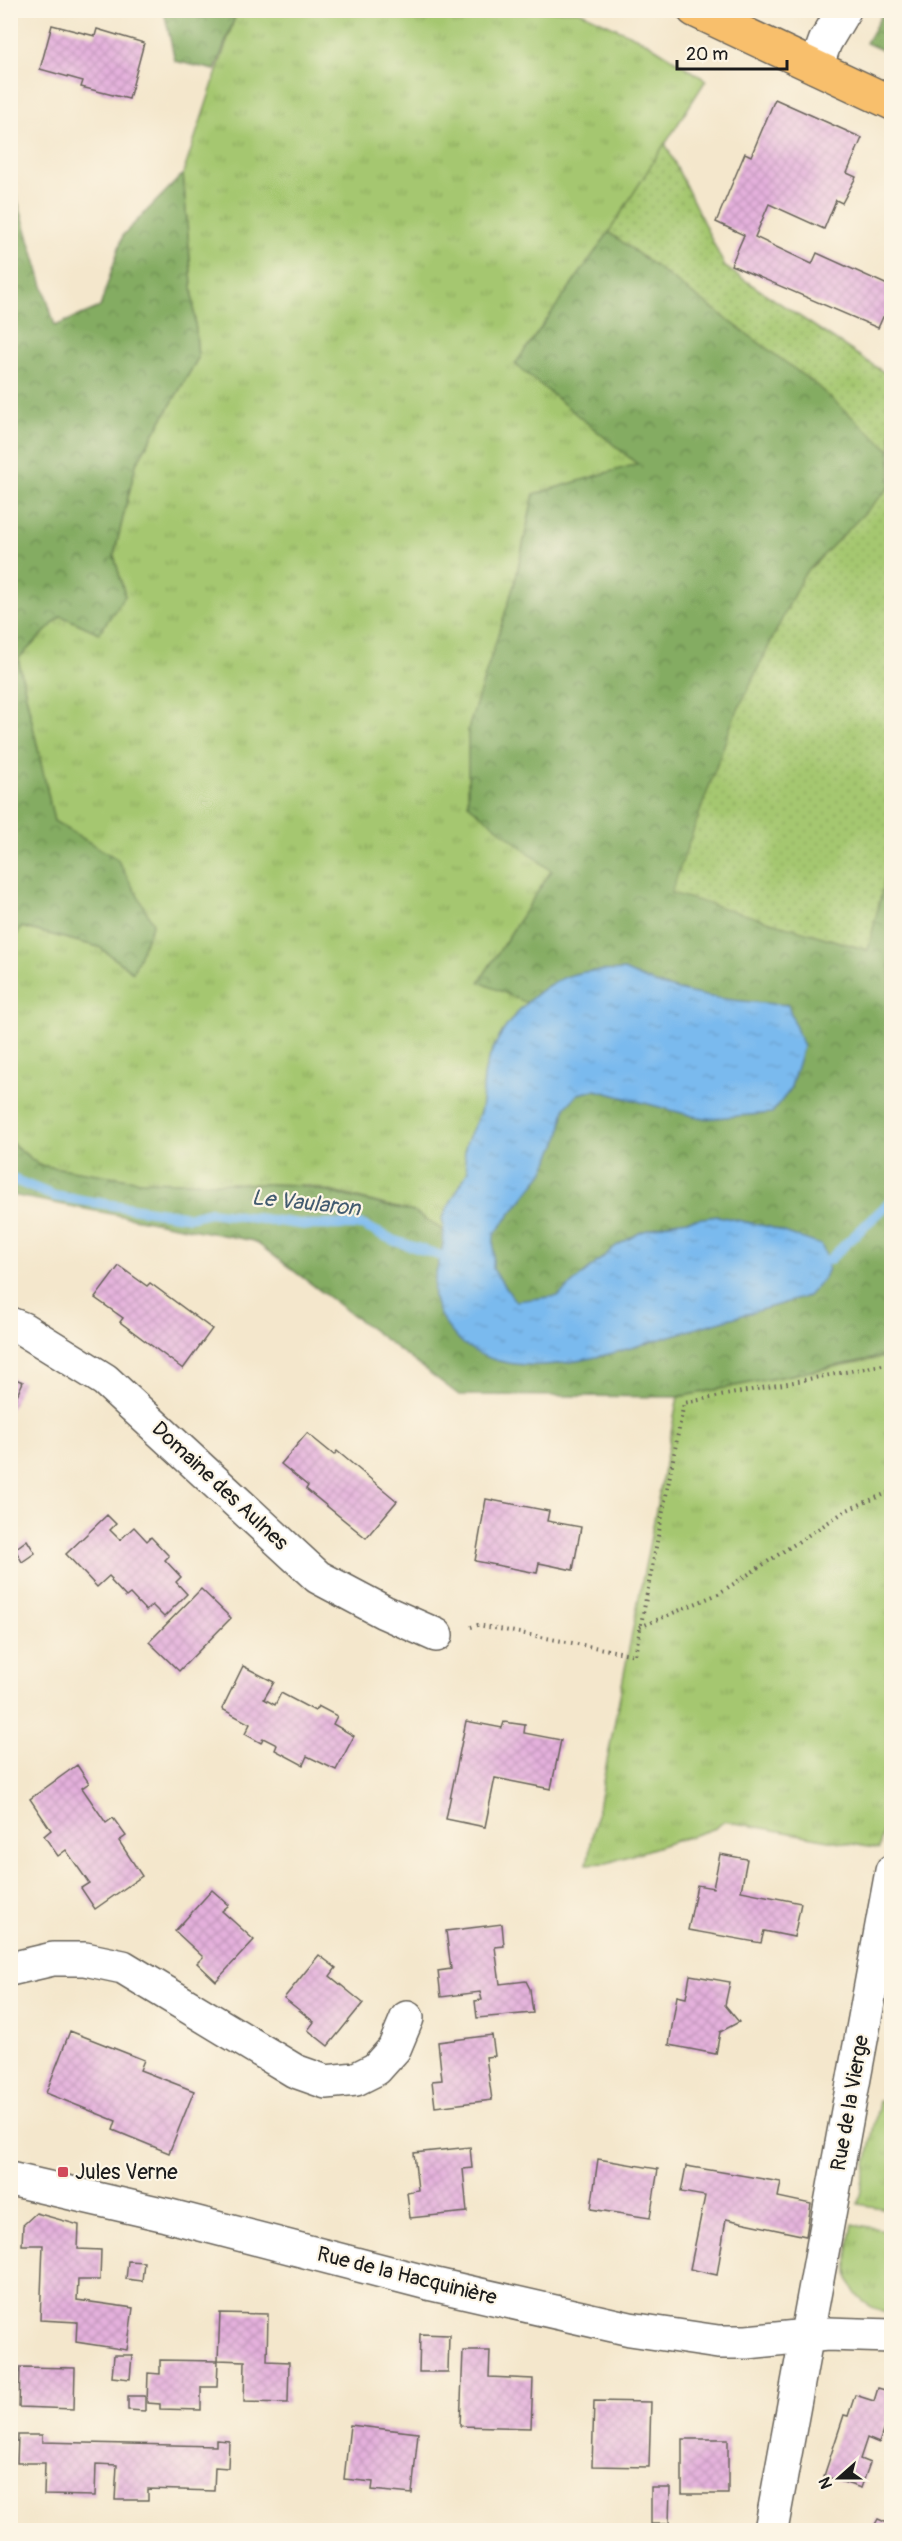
<svg xmlns="http://www.w3.org/2000/svg" width="902" height="2541" font-family="Pangolin,sans-serif">
<style>
.grass{fill:url(#grass-tufts);stroke:#607246;stroke-width:1.5}
.forest{fill:url(#forest-crowns);stroke:#50643f;stroke-width:1.5}
.garden{fill:url(#garden-dots);stroke:#607246;stroke-width:1.5}
.water{fill:url(#water-ripples);stroke:#4b6b85;stroke-width:1.5}
.lines{fill:none;stroke-linecap:round;stroke-linejoin:round}
.stream{stroke:#7abaee;stroke-width:10}
.building{fill:url(#building-cross-hatch)}
.minor-casing{stroke:#68635a;stroke-width:36}
.major-casing{stroke:#68635a;stroke-width:36}
.path{stroke:#68635a;stroke-width:4;stroke-dasharray:1.5 4.5;stroke-linecap:butt}
.minor{stroke:#fff;stroke-width:33}
.major{stroke:#f8bf6c;stroke-width:33}
.poi-dot{fill:#d1495b;stroke:#fcf5e5;stroke-width:2}
.labels{text-anchor:middle;dominant-baseline:central;stroke-width:4.5;stroke-linejoin:round;paint-order:stroke}
.street-label{font-size:21px;fill:#1c1c1c;stroke:#fcf5e5}
.poi-label{font-size:21px;fill:#1c1c1c;stroke:#fcf5e5;text-anchor:start}
.water-label{font-size:22px;font-style:italic;fill:#425b70;stroke:#fcf5e5}
</style>
<defs>
<pattern id="grass-tufts" width="24" height="20" patternUnits="userSpaceOnUse" patternTransform="scale(1.5)"><rect width="24" height="20" fill="#a5c770"/><path d="M3 7l-1-3M5 7V3M7 7l1-3M15 17l-1-3M17 17v-4M19 17l1-3" fill="none" stroke="#8daa60"/></pattern>
<pattern id="forest-crowns" width="20" height="18" patternUnits="userSpaceOnUse" patternTransform="scale(1.5)"><rect width="20" height="18" fill="#84ac62"/><path d="M2 6a3 3 0 1 1 6 0M12 15a3 3 0 1 1 6 0" fill="none" stroke="#6b8b50"/></pattern>
<pattern id="garden-dots" width="8" height="8" patternUnits="userSpaceOnUse" patternTransform="scale(1.5)"><rect width="8" height="8" fill="#a5c770"/><path d="M2 2h.1M6 6h.1" fill="none" stroke="#8daa60" stroke-width="1.8" stroke-linecap="round"/></pattern>
<pattern id="water-ripples" width="26" height="14" patternUnits="userSpaceOnUse" patternTransform="scale(1.5)"><rect width="26" height="14" fill="#7abaee"/><path d="M2 4q2-2 4 0t4 0M15 11q2-2 4 0t4 0" fill="none" stroke="#699fcc"/></pattern>
<pattern id="building-cross-hatch" width="8" height="8" patternUnits="userSpaceOnUse" patternTransform="scale(1.5)"><rect width="8" height="8" fill="#e4b0dc"/><path d="M0 0l8 8M0 8l8-8" fill="none" stroke="#c397bc"/></pattern>
</defs>
<rect width="100%" height="100%" fill="#fcf5e5"/>
<filter id="ink" filterUnits="userSpaceOnUse"><feTurbulence type="fractalNoise" baseFrequency=".0167" numOctaves="2"/><feDisplacementMap in="SourceGraphic" scale="12" xChannelSelector="R" yChannelSelector="G"/><feConvolveMatrix kernelMatrix="1 2 1 2 8 2 1 2 1" color-interpolation-filters="sRGB"/></filter>
<filter id="wash" filterUnits="userSpaceOnUse"><feTurbulence type="fractalNoise" baseFrequency=".008" numOctaves="4" result="noise"/><feDisplacementMap in="SourceGraphic" scale="24" xChannelSelector="R" yChannelSelector="G"/><feGaussianBlur stdDeviation="1.35" result="paint"/><feColorMatrix in="noise" values="0 0 0 0 0 0 0 0 0 0 0 0 0 0 0 0 0 1.4 0 .05"/><feComposite in="paint" operator="in"/></filter>
<g filter="url(#wash)">
<rect width="100%" height="100%" fill="#f4e7cc"/>
<g class="grass">
<path d="M 237,11 L 579,11 L 646,42 L 706,80 L 564,303 L 638,464 L 534,494 L 515,582 L 551,871 L 576,1023 L 460,1241 L 414,1212 L 306,1185 L 141,1181 L 39,1165 L 11,1142 L 10,943 L 21,927 L 99,947 L 133,972 L 117,859 L 54,822 L 18,658 L 61,615 L 125,596 L 114,555 L 136,464 L 198,358 L 183,174 Z"/>
<path d="M 891,1356 L 892,1784 L 879,1849 L 724,1821 L 716,1828 L 607,1863 L 587,1864 L 678,1397 Z"/>
<path d="M 891,2040 L 891,2092 L 881,2090 Z"/>
<path d="M 879,2101 L 891,2103 L 892,2188 L 887,2209 L 858,2204 Z"/>
<path d="M 853,2224 L 891,2231 L 891,2313 C 839,2303 845,2265 853,2224 Z"/>
</g>
<g class="forest">
<path d="M 164,11 L 237,11 L 215,70 L 175,61 Z"/>
<path d="M 884,11 L 891,11 L 891,54 L 866,43 Z"/>
<path d="M 183,174 L 198,358 L 136,464 L 114,555 L 125,596 L 99,633 L 61,616 L 18,659 L 54,821 L 117,859 L 153,923 L 133,972 L 99,947 L 22,927 L 11,943 L 11,179 L 55,326 L 100,307 L 123,235 Z"/>
<path d="M 609,232 L 815,384 L 891,451 L 891,486 L 803,576 L 733,720 L 672,892 L 867,950 L 891,848 L 891,1355 L 678,1397 L 459,1395 L 254,1241 L 11,1195 L 10,1142 L 39,1165 L 141,1181 L 298,1185 L 414,1212 L 460,1241 L 576,1024 L 479,982 L 551,871 L 468,804 L 468,729 L 515,582 L 534,494 L 637,464 L 515,364 Z"/>
</g>
<g class="garden">
<path d="M 665,143 L 725,267 L 891,377 L 891,451 L 815,384 L 609,232 Z"/>
<path d="M 891,486 L 892,848 L 868,950 L 671,893 L 733,720 L 803,576 Z"/>
</g>
<path class="water" d="M 624,970 C 676,996 731,1001 788,1005 L 803,1047 L 790,1090 L 772,1113 L 704,1119 L 596,1090 L 578,1094 L 565,1108 L 560,1136 L 543,1173 L 494,1235 L 493,1269 L 515,1301 L 558,1296 L 616,1246 L 641,1232 L 673,1222 L 718,1216 L 770,1227 L 821,1245 C 835,1270 826,1276 808,1296 C 765,1309 721,1321 677,1334 C 606,1355 486,1401 440,1315 C 421,1280 451,1256 442,1218 L 468,1171 C 458,1147 472,1134 480,1112 C 484,1099 482,1084 485,1071 C 496,1029 536,982 579,973 C 593,970 610,971 624,970 Z"/>
<g class="lines">
<g class="stream">
<path d="M 10,1178 L 54,1196 L 190,1217 L 210,1212 L 307,1225 L 362,1225 L 395,1241 L 448,1258 L 452,1263"/>
<path d="M 817,1263 L 829,1260 L 892,1200"/>
</g>
</g>
<g id="blocks">
<g class="building">
<path d="M 52,25 L 95,36 L 97,29 L 144,43 L 129,99 L 81,87 L 83,81 L 40,69 Z"/>
<path d="M 775,99 L 862,138 L 847,173 L 856,177 L 842,203 L 836,200 L 824,229 L 769,204 L 755,237 L 812,264 L 817,253 L 892,287 L 892,320 L 883,317 L 878,328 L 731,265 L 744,235 L 716,222 L 745,153 L 751,156 Z"/>
<path d="M 119,1266 L 147,1286 L 150,1283 L 212,1329 L 183,1369 L 120,1322 L 123,1318 L 95,1298 Z"/>
<path d="M 10,1377 L 23,1382 L 10,1411 Z"/>
<path d="M 307,1433 L 334,1455 L 337,1451 L 397,1501 L 366,1538 L 306,1489 L 308,1486 L 281,1464 Z"/>
<path d="M 486,1499 L 549,1511 L 547,1521 L 581,1527 L 573,1570 L 539,1563 L 537,1573 L 475,1561 Z"/>
<path d="M 107,1515 L 116,1524 L 110,1530 L 120,1540 L 134,1527 L 147,1541 L 151,1537 L 169,1556 L 165,1560 L 181,1577 L 176,1582 L 187,1594 L 164,1617 L 152,1605 L 146,1611 L 130,1594 L 126,1597 L 111,1581 L 112,1579 L 109,1576 L 97,1587 L 66,1554 Z"/>
<path d="M 27,1540 L 35,1553 L 22,1562 L 15,1549 Z"/>
<path d="M 201,1589 L 231,1618 L 179,1671 L 149,1642 Z"/>
<path d="M 243,1666 L 274,1682 L 264,1699 L 275,1705 L 281,1693 L 315,1711 L 318,1706 L 337,1716 L 333,1724 L 354,1736 L 336,1770 L 307,1756 L 303,1765 L 275,1750 L 277,1745 L 263,1738 L 261,1743 L 245,1734 L 250,1724 L 222,1709 Z"/>
<path d="M 466,1721 L 502,1728 L 504,1722 L 525,1725 L 524,1733 L 561,1740 L 551,1789 L 495,1778 L 485,1827 L 446,1819 Z"/>
<path d="M 77,1765 L 89,1783 L 82,1788 L 106,1823 L 113,1818 L 126,1836 L 119,1841 L 142,1876 L 95,1909 L 81,1888 L 89,1883 L 66,1850 L 58,1856 L 44,1836 L 51,1830 L 30,1799 Z"/>
<path d="M 720,1854 L 747,1859 L 741,1891 L 801,1903 L 794,1937 L 764,1931 L 761,1943 L 688,1930 L 697,1885 L 713,1888 Z"/>
<path d="M 212,1890 L 229,1905 L 222,1911 L 254,1940 L 216,1981 L 197,1963 L 203,1957 L 175,1931 Z"/>
<path d="M 502,1924 L 504,1946 L 495,1947 L 500,1984 L 526,1981 L 530,1989 L 533,2013 L 477,2018 L 475,2001 L 482,2000 L 480,1992 L 441,1997 L 438,1971 L 451,1969 L 446,1931 Z"/>
<path d="M 319,1955 L 336,1968 L 330,1976 L 363,2003 L 328,2046 L 308,2030 L 314,2022 L 284,1998 Z"/>
<path d="M 690,1975 L 730,1982 L 725,2005 L 739,2022 L 720,2032 L 716,2054 L 669,2045 L 677,1996 L 686,1998 Z"/>
<path d="M 70,2031 L 144,2060 L 140,2070 L 194,2091 L 169,2153 L 113,2130 L 116,2121 L 46,2093 Z"/>
<path d="M 492,2035 L 495,2056 L 486,2057 L 492,2100 L 435,2107 L 432,2081 L 442,2080 L 438,2042 Z"/>
<path d="M 470,2147 L 472,2168 L 463,2169 L 467,2212 L 410,2218 L 407,2192 L 418,2190 L 414,2153 Z"/>
<path d="M 598,2159 L 658,2169 L 650,2218 L 591,2209 Z"/>
<path d="M 686,2166 L 781,2182 L 778,2197 L 811,2204 L 806,2236 L 726,2219 L 717,2275 L 690,2269 L 705,2196 L 681,2192 Z"/>
<path d="M 36,2213 L 79,2225 L 78,2249 L 101,2250 L 100,2280 L 78,2280 L 77,2300 L 133,2308 L 127,2350 L 76,2342 L 77,2322 L 40,2320 L 43,2245 L 22,2245 L 23,2225 Z"/>
<path d="M 128,2261 L 144,2262 L 142,2281 L 126,2279 Z"/>
<path d="M 220,2313 L 268,2314 L 267,2361 L 289,2362 L 288,2403 L 244,2402 L 245,2361 L 218,2360 Z"/>
<path d="M 420,2334 L 449,2335 L 448,2372 L 419,2372 Z"/>
<path d="M 463,2351 L 490,2351 L 489,2377 L 533,2379 L 531,2428 L 460,2426 Z"/>
<path d="M 114,2355 L 132,2355 L 130,2379 L 112,2377 Z"/>
<path d="M 160,2360 L 218,2361 L 217,2387 L 201,2387 L 201,2410 L 160,2409 L 160,2404 L 147,2403 L 148,2373 L 160,2374 Z"/>
<path d="M 20,2367 L 75,2368 L 74,2409 L 19,2407 Z"/>
<path d="M 878,2388 L 892,2392 L 892,2404 L 879,2443 L 867,2438 L 860,2459 L 870,2463 L 861,2488 L 824,2476 L 844,2415 L 848,2416 L 855,2395 L 874,2401 Z"/>
<path d="M 128,2396 L 145,2396 L 145,2411 L 128,2410 Z"/>
<path d="M 594,2401 L 651,2402 L 649,2467 L 592,2466 Z"/>
<path d="M 350,2425 L 418,2433 L 412,2494 L 372,2490 L 373,2482 L 344,2479 Z"/>
<path d="M 18,2435 L 42,2435 L 42,2442 L 216,2446 L 216,2440 L 229,2441 L 228,2468 L 215,2467 L 214,2491 L 148,2489 L 148,2500 L 115,2500 L 117,2465 L 96,2464 L 95,2496 L 44,2495 L 45,2463 L 17,2463 Z"/>
<rect x="682" y="2439" width="46" height="55"/>
<path d="M 651,2488 L 670,2488 L 669,2524 L 651,2524 Z"/>
<path d="M 878,2519 L 892,2525 L 892,2530 L 872,2530 Z"/>
</g>
</g>
</g>
<g filter="url(#ink)">
<use href="#blocks" fill-opacity="0" stroke="#68635a" stroke-width="1.5"/>
<g class="lines">
<defs>
<g id="minor">
<path d="M 816,67 L 825,42 L 844,10"/>
<path d="M 10,1324 L 23,1329 L 105,1380 L 318,1577 L 384,1612 L 436,1635"/>
<path d="M 10,1969 L 53,1959 L 85,1959 L 123,1967 L 295,2071 L 326,2082 L 356,2079 L 376,2069 L 394,2049 L 407,2018"/>
<path d="M 10,2179 L 166,2215 L 432,2284 L 630,2329 L 718,2342 L 747,2342 L 827,2334 L 892,2336"/>
<path d="M 771,2530 L 892,1871"/>
</g>
<path id="major" d="M 694,10 L 892,103"/>
</defs>
<use href="#minor" class="minor-casing"/>
<use href="#major" class="major-casing"/>
<g class="path">
<path d="M 471,1627 L 478,1625 L 635,1655 L 684,1403 L 892,1363"/>
<path d="M 640,1627 L 718,1594 L 847,1510 L 892,1491"/>
</g>
<use href="#minor" class="minor"/>
<use href="#major" class="major"/>
</g>
</g>
<rect class="poi-dot" x="57" y="2166" width="12" height="12" rx="3"/>
<g class="labels">
<g class="street-label">
<text transform="translate(220 1486) rotate(43)">Domaine des Aulnes</text>
<text transform="translate(850 2103) rotate(-80)">Rue de la Vierge</text>
<text transform="translate(407 2276) rotate(14)">Rue de la Hacquinière</text>
</g>
<g class="poi-label">
<text x="75" y="2172">Jules Verne</text>
</g>
<g class="water-label">
<text transform="translate(306 1203) rotate(6)">Le Vaularon</text>
</g>
</g>
<rect width="902" height="2541" fill="none" stroke="#fcf5e5" stroke-width="36"/>
<g transform="translate(839 2478) rotate(249)" stroke="#fcf5e5" stroke-width="4.5" paint-order="stroke">
<path d="M0-4.5L10 22L0 15L-10 22Z" fill="#1c1c1c"/>
<text y="-9" font-size="16" font-weight="bold" text-anchor="middle" fill="#1c1c1c">N</text>
</g>
<path d="M677 60v9h110v-9" fill="none" stroke="#1c1c1c" stroke-width="3"/>
<text x="686" y="60" font-size="18" fill="#1c1c1c" stroke="#fcf5e5" stroke-width="4.5" paint-order="stroke">20 m</text>
</svg>
